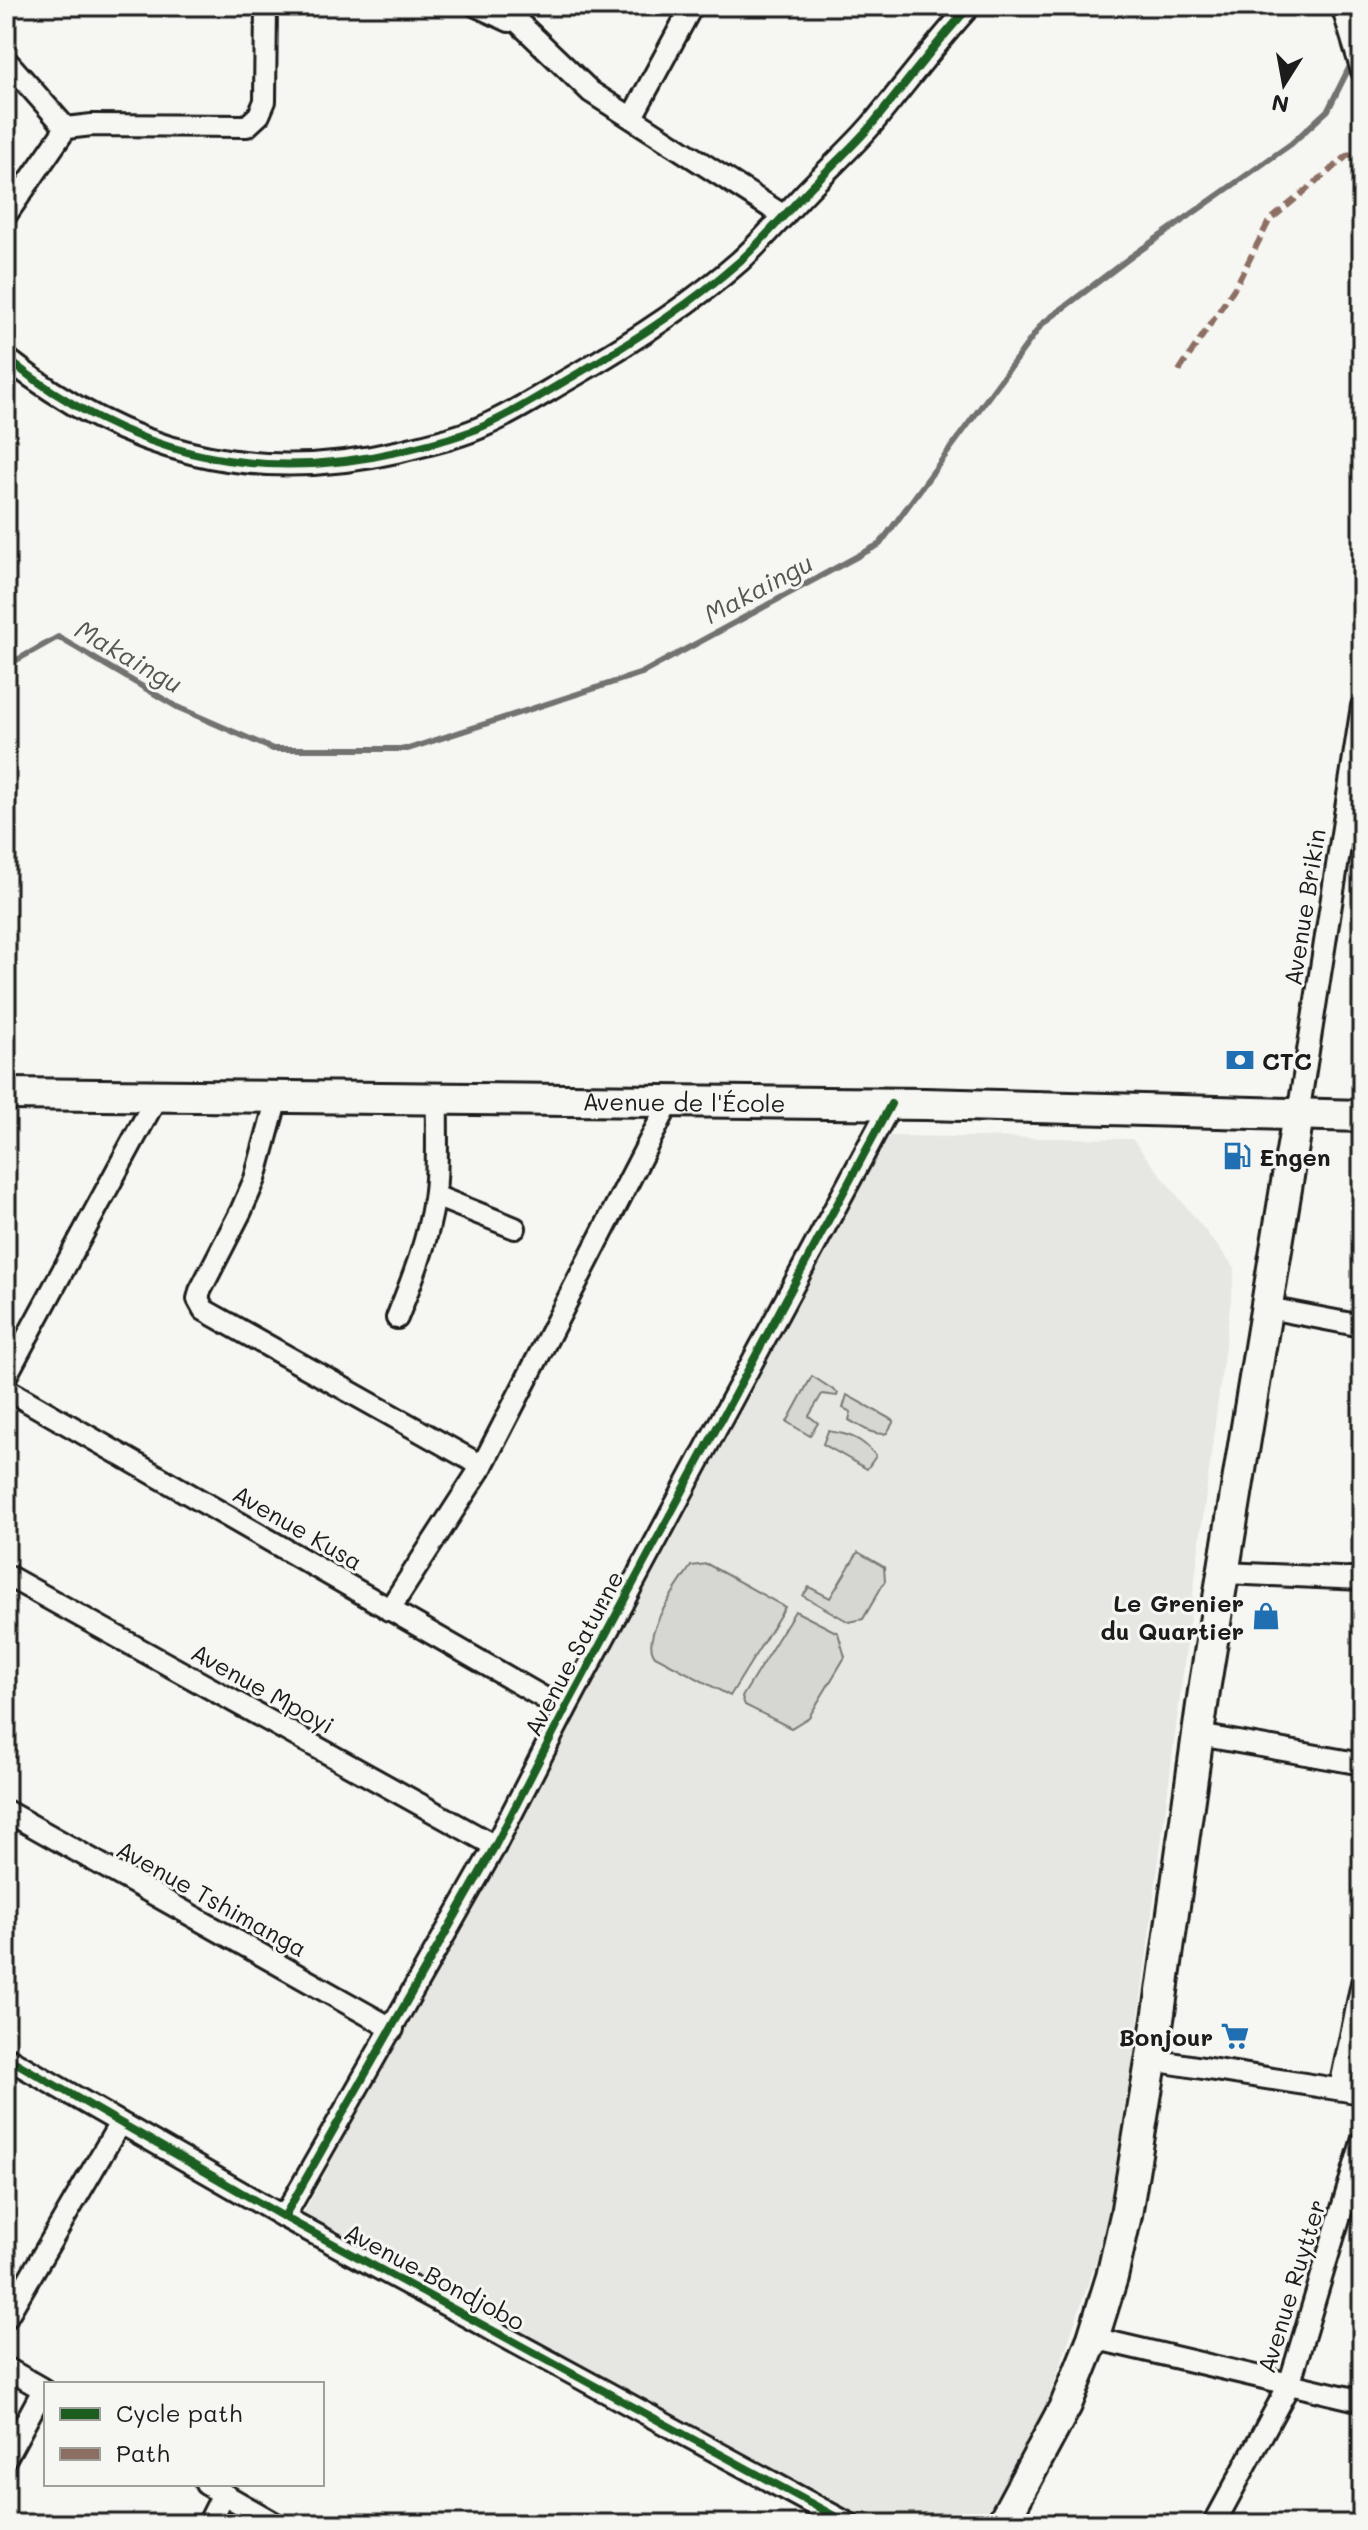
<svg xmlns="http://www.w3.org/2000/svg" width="1368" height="2530" font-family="Mali,sans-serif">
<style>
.built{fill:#e6e6e2}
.green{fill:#d6d6d2;stroke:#797977;stroke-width:2}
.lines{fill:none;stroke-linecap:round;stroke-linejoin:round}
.stream{stroke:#727271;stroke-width:6}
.street-casing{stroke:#1c1c1c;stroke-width:26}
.secondary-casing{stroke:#1c1c1c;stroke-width:36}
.street{stroke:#f6f6f2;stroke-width:20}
.secondary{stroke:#f6f6f2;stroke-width:30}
.quiet{stroke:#8d6e63;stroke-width:6;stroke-dasharray:12 6;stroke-linecap:butt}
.cycleway-casing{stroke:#f6f6f2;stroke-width:13}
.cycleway{stroke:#1b5e20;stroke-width:8}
.labels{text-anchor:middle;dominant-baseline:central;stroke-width:6;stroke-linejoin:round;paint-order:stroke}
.street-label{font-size:24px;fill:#1c1c1c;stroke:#f6f6f2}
.poi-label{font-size:24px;font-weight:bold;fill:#1c1c1c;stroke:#f6f6f2;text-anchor:start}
.water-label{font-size:26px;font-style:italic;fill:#565654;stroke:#f6f6f2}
</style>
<rect width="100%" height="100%" fill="#f6f6f2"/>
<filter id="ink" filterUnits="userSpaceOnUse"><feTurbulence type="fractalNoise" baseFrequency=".0125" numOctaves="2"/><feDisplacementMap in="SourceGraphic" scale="16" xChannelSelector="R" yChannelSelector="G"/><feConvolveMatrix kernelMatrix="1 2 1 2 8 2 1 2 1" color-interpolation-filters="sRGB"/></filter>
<g filter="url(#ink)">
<path class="built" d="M 887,1136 L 1132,1139 L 1235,1268 L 1114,2209 L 1034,2441 L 986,2524 L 863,2524 L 301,2217 L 685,1516 Z"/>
<g class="green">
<path d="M 812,1376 L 838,1393 L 837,1396 L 822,1394 L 809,1416 L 818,1423 L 810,1436 L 787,1422 Z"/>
<path d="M 847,1395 L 894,1421 L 887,1433 C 874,1437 860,1426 849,1420 L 851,1412 L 843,1408 Z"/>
<path d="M 828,1431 C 849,1434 862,1438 876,1456 L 867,1469 L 823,1444 Z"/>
<path d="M 858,1552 L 884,1567 L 885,1581 L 863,1619 L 849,1622 L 803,1596 L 809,1587 L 830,1598 Z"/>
<path d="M 707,1564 L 785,1607 L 730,1696 L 655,1656 C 639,1637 679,1584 691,1566 Z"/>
<path d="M 795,1611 L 838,1633 L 845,1657 L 809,1717 L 791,1728 L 745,1705 L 742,1697 Z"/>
</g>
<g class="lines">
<path class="stream" d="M 6,666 L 58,637 L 177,707 L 273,749 L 408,749 L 642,673 L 880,544 L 1042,324 L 1132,256 L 1291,144 L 1328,110 L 1353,60"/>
<defs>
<g id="street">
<path d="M 476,6 L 509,21 L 515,19 L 522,6"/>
<path d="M 1342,6 L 1362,71"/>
<path d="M 515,19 L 591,92 L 784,216"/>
<path d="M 6,60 L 66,128"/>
<path d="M 632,117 L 692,6"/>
<path d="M 6,215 L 66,128 L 92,125 L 247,126 L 259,115 L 265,101 L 266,6"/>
<path d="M 6,358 C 126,453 251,486 401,451 C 429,444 461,437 488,424 C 517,411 544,393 572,377 C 631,343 689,306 740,261 C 764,239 785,214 807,191 C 829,168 854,146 874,122 C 906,83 936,43 970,6"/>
<path d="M 277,1098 L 255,1179 L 241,1211 L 200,1291 L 198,1299 L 204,1310 L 482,1466"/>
<path d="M 1298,1115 L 1362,706"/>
<path d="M 435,1196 L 515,1228"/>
<path d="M 1268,1308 L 1362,1326"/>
<path d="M 397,1318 C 412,1280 428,1241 434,1199 C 439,1167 436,1132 437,1099"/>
<path d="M 6,1376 L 156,1098"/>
<path d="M 6,1389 L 565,1710"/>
<path d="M 1225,1573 L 1362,1579"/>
<path d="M 6,1575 L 495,1846"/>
<path d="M 389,1610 L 482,1466 L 669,1103"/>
<path d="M 1199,1735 L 1362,1764"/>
<path d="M 6,1811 L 393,2029"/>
<path d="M 6,2057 L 284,2217 L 849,2524"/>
<path d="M 1152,2060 L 1362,2093"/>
<path d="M 1340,2088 L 1362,1983"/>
<path d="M 284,2217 L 495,1846 L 565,1710 L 891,1104"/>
<path d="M 6,2318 L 120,2123"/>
<path d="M 1093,2338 L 1362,2401"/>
<path d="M 6,2368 L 46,2391"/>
<path d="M 6,2458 L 43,2390"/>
<path d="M 206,2484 L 276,2524"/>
<path d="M 208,2524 L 223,2494"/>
<path d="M 1214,2524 L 1289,2385 L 1362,2142"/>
</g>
<g id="secondary">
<path id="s1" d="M 6,1094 L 925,1104 L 1362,1116"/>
<path d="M 1002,2524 L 1066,2405 L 1093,2338 L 1112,2277 L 1126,2215 L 1159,2013 L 1205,1684 L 1298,1115"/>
</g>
</defs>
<use href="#street" class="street-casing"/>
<use href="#secondary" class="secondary-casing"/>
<use href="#street" class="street"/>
<use href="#secondary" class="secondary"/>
<path class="quiet" d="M 1179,371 L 1237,284 L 1269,221 L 1347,156 L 1362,150"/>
<defs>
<g id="cycleway">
<path d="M 6,358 C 126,453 251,486 401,451 C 429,444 461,437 488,424 C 517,411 544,393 572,377 C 631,343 689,306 740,261 C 764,239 785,214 807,191 C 829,168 854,146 874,122 C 906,83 936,43 970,6"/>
<path d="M 6,2057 L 284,2217 L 849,2524"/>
<path d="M 284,2217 L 495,1846 L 565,1710 L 891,1104"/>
</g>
</defs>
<use href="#cycleway" class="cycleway-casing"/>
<use href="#cycleway" class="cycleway"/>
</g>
</g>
<defs>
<symbol id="bank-bare" viewBox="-9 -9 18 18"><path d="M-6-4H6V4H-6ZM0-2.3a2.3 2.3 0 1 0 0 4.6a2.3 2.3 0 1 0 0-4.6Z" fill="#1f6fb2" stroke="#f6f6f2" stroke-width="2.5" paint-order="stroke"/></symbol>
<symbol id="fuel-bare" viewBox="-9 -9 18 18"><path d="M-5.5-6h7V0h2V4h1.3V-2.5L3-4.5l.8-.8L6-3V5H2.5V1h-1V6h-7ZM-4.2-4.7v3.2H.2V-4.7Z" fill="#1f6fb2" stroke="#f6f6f2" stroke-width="2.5" paint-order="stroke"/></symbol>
<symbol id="shop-bare" viewBox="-9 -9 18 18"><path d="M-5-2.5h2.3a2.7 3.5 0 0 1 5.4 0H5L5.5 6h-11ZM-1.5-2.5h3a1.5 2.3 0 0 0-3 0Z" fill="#1f6fb2" stroke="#f6f6f2" stroke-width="2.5" paint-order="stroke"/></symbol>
<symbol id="supermarket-bare" viewBox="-9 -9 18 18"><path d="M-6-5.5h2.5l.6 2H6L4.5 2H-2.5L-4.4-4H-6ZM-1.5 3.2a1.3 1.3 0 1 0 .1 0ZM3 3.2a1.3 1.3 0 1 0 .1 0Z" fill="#1f6fb2" stroke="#f6f6f2" stroke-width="2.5" paint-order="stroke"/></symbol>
</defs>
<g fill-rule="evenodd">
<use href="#bank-bare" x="1220" y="1040" width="40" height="40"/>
<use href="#fuel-bare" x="1217" y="1136" width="40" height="40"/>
<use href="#shop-bare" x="1246" y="1596" width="40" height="40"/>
<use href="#supermarket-bare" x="1215" y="2016" width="40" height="40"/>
</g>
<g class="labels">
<g class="street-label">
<text transform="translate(1304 907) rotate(-81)">Avenue Brikin</text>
<text stroke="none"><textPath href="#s1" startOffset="678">Avenue de l'École</textPath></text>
<text transform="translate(298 1527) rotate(30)">Avenue Kusa</text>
<text transform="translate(573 1653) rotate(-62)">Avenue Saturne</text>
<text transform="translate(263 1688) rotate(29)">Avenue Mpoyi</text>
<text transform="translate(212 1898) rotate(29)">Avenue Tshimanga</text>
<text transform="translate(435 2276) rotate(28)">Avenue Bondjobo</text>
<text transform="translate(1291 2286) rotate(-73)">Avenue Ruytter</text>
</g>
<g class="poi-label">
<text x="1262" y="1060">CTC</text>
<text x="1259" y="1156">Engen</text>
<text x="1244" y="1602" text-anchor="end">Le Grenier<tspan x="1244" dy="28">du Quartier</tspan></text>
<text x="1213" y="2036" text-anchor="end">Bonjour</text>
</g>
<g class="water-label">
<text transform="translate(758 588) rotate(-28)">Makaingu</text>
<text transform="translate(129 656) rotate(30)">Makaingu</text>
</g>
</g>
<rect width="1368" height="2530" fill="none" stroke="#f6f6f2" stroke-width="32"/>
<rect x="16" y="16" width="1336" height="2498" fill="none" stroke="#1c1c1c" stroke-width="3" filter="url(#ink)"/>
<rect x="44" y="2382" width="280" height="104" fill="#f6f6f2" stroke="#9f9f9c" stroke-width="2"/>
<rect x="60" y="2408" width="40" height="12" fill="#1b5e20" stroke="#9f9f9c" stroke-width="2"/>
<text x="116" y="2422" font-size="24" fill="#1c1c1c">Cycle path</text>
<rect x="60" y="2448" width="40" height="12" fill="#8d6e63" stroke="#9f9f9c" stroke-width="2"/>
<text x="116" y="2462" font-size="24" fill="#1c1c1c">Path</text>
<g transform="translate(1284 84) rotate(191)" stroke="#f6f6f2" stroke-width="6" paint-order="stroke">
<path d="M0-6L14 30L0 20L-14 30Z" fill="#1c1c1c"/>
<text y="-12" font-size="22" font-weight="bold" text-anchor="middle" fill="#1c1c1c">N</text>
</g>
</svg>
